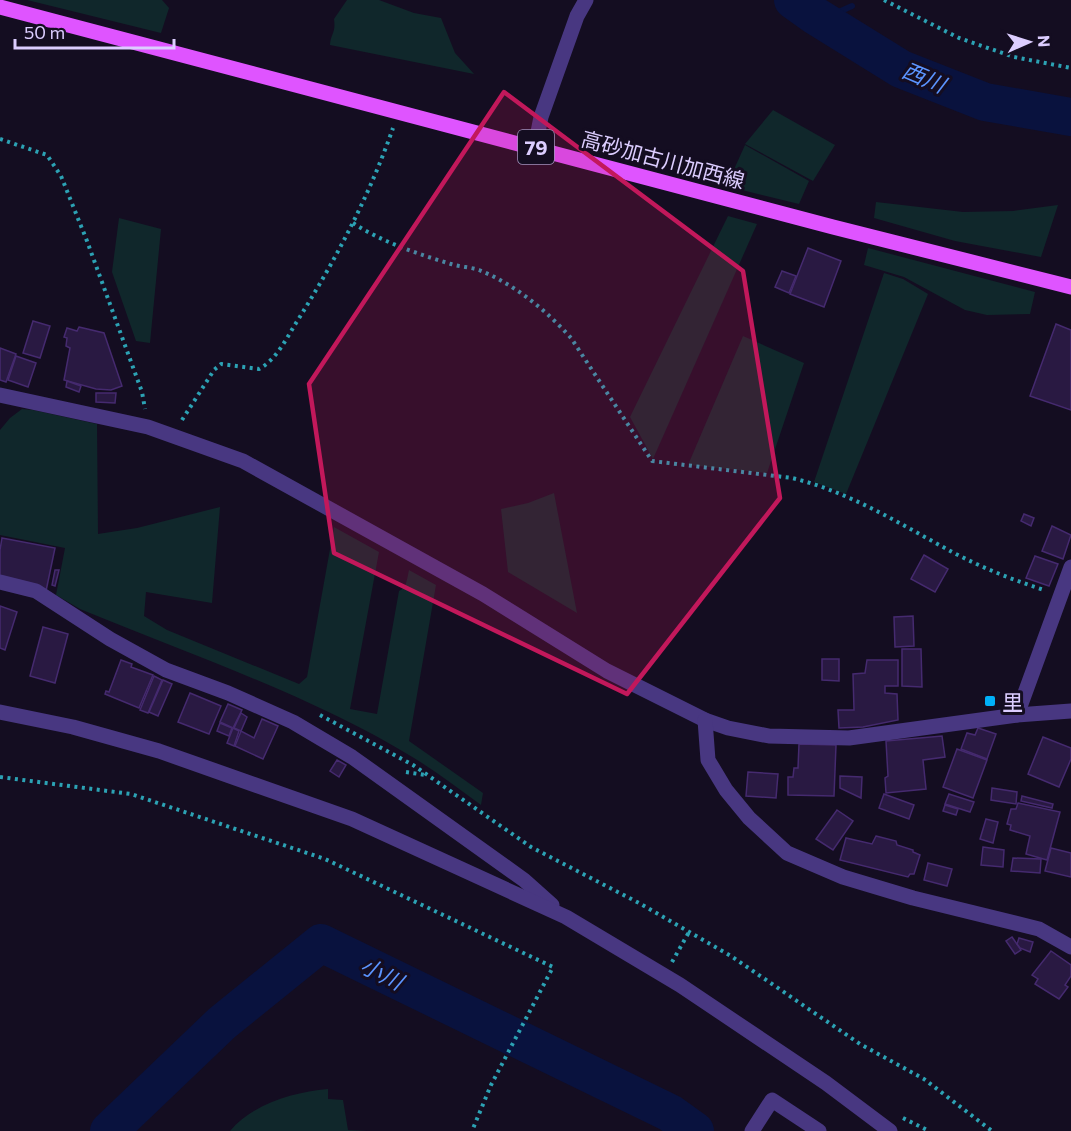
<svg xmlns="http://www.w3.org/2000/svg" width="1071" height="1131" font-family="Commissioner,'Noto Sans JP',sans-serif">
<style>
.green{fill:#10272b}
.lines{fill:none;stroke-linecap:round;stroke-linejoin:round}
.stream{stroke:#09123e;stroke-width:6}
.river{stroke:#09123e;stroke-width:38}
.building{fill:#291942;stroke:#452a6f;stroke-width:1.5}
.path{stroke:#2ca2b4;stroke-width:4;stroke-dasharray:3 4.5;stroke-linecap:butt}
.minor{stroke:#483781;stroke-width:15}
.major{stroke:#df54ff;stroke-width:15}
.marked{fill:#c2185b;fill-opacity:0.2;stroke:#c2185b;stroke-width:4.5;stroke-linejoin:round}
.poi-dot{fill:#00b0f8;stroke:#140d21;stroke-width:2}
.labels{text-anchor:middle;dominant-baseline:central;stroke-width:6;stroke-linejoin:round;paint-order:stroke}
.shield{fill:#140d21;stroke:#a093bc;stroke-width:1.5}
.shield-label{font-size:20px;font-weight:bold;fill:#dccdff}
.street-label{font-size:21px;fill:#dccdff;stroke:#140d21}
.poi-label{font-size:21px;fill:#dccdff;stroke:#140d21;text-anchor:start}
.water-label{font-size:22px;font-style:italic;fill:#5b94ff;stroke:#140d21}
</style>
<rect width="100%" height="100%" fill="#140d21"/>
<g class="green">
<path d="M 27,0 L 162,0 L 169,8 L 161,33 Z"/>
<path d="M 347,0 L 379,0 L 414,13 L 441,18 L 455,53 L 474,74 L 330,45 C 331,33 336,33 334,19 Z"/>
<path d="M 773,110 L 835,145 L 813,181 L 745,144 Z"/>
<path d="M 745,145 L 809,181 L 799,204 L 730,187 L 733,178 L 731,176 Z"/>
<path d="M 876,202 L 963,212 L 1013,211 L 1058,205 L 1041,257 L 955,241 L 874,218 Z"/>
<path d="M 728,216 L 757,224 L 653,459 L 630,417 Z"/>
<path d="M 119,218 L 161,229 L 150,343 L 136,341 L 112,272 Z"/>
<path d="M 868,248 L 1035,292 L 1030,314 L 987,315 L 965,310 L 904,277 L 864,265 Z"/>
<path d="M 884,273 L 903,279 L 928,294 L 846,494 L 814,482 Z"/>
<path d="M 743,336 L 804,363 L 767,473 L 688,465 Z"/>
<path d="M 22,409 L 33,410 L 97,424 L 98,534 L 137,528 L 220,507 L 212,603 L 146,592 L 144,616 L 167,630 L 299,684 L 307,677 L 334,527 L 379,552 L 350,709 L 377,714 L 399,591 C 407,588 407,578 409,570 L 436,585 L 409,741 L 483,793 L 481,805 C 459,789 437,772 414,758 C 311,695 191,655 80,609 L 56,595 L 65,548 L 0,535 L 0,430 L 10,418 Z"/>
<path d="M 554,493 L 577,613 L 508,572 L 501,509 L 528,503 Z"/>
<path d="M 328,1089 L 328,1099 L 343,1100 L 348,1130 L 367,1131 L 230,1131 C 253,1104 293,1092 328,1089 Z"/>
</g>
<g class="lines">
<path class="stream" d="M 824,22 L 832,15 L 852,6"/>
<g class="river">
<path d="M 793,0 L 814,15 L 901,69 L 985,102 L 1071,117"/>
<path d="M 109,1131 L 222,1023 L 321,943 L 670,1113 L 695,1131"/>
</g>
</g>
<g class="building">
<path d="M 808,248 L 841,261 L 824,307 L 790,294 Z"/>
<path d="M 782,271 L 796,276 L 789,293 L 775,287 Z"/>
<path d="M 33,321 L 50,326 L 40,358 L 23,353 Z"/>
<path d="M 1056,324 L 1071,330 L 1071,410 L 1030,396 Z"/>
<path d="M 79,327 L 104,333 L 122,386 L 111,390 L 96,389 L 64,380 L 70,348 L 66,346 L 67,338 L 64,337 L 67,328 L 77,331 Z"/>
<path d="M 0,348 L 16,354 L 6,382 L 0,380 Z"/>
<path d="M 16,356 L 36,363 L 28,387 L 8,380 Z"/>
<path d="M 67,381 L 81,386 L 79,392 L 66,387 Z"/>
<path d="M 96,393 L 116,393 L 115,403 L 96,402 Z"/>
<path d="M 1024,514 L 1034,518 L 1031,526 L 1021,521 Z"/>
<path d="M 1052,526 L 1071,535 L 1063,559 L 1042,551 Z"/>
<path d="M 2,538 L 55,548 L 46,591 L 0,581 L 0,550 Z"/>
<path d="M 924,555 L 948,569 L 935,592 L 911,579 Z"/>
<path d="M 1035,556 L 1058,564 L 1049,586 L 1026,578 Z"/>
<path d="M 55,570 L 59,570 L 55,586 L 52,585 Z"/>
<path d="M 0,606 L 17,612 L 5,650 L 0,648 Z"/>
<path d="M 913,616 L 914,646 L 895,647 L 894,617 Z"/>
<path d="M 43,627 L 68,634 L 55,683 L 30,676 Z"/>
<path d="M 902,649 L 921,649 L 922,687 L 902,686 Z"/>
<path d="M 822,659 L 839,659 L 839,681 L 822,680 Z"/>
<path d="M 121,660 L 132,664 L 131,667 L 153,675 L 139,708 L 105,694 L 106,691 L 109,692 Z"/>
<path d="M 867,660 L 898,660 L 898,686 L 885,686 L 885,693 L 897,694 L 898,720 L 863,727 L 839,728 L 838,710 L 854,710 L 853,674 L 865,673 Z"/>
<path d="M 154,676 L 162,680 L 148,713 L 140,710 Z"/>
<path d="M 163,680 L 172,684 L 158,716 L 149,712 Z"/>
<path d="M 190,693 L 221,706 L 209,734 L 178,722 Z"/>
<path d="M 228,704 L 242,710 L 233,728 L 220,722 Z"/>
<path d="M 241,713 L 247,717 L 241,731 L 234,728 Z"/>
<path d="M 262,719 L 278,726 L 263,759 L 235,746 L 241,731 L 254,738 Z"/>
<path d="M 220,723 L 232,728 L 229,736 L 217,731 Z"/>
<path d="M 233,728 L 239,731 L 234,746 L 227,743 Z"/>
<path d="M 978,728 L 996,734 L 987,759 L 961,749 L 967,733 L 975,735 Z"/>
<path d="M 942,736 L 945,757 L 923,760 L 926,789 L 886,793 L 885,778 L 888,776 L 886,741 Z"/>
<path d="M 1043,737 L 1071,748 L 1071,759 L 1059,787 L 1028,774 Z"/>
<path d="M 799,744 L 836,745 L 834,796 L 788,795 L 788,777 L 793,777 L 794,768 L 798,768 Z"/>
<path d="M 957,749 L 987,760 L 973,798 L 943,787 Z"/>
<path d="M 337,760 L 346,765 L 339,777 L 330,771 Z"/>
<path d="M 748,772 L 778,774 L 776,798 L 746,796 Z"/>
<path d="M 840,776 L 862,777 L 861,798 L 840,788 Z"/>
<path d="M 992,788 L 1017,792 L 1016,804 L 991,800 Z"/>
<path d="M 884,794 L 914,805 L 909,819 L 879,808 Z"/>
<path d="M 949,794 L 974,802 L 970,812 L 945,804 Z"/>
<path d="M 1022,796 L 1053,804 L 1052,808 L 1021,801 Z"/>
<path d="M 1018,803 L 1060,812 L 1047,860 L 1026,854 L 1030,836 L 1010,830 L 1011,825 L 1007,824 L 1011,809 L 1016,809 Z"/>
<path d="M 945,805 L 958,809 L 956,815 L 943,811 Z"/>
<path d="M 837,810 L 853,821 L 833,850 L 816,839 Z"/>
<path d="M 986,819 L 998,822 L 993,843 L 980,839 Z"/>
<path d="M 876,836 L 896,841 L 897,845 L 913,850 L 913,852 L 920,855 L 914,874 L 910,874 L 908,877 L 840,860 L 846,838 L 872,844 Z"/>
<path d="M 983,847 L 1004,850 L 1003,867 L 981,865 Z"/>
<path d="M 1051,848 L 1071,853 L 1071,877 L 1045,871 Z"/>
<path d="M 1013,858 L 1041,859 L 1040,873 L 1011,871 Z"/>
<path d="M 928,863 L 952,869 L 947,886 L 924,880 Z"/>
<path d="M 1012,937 L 1021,950 L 1015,954 L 1006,941 Z"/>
<path d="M 1019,938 L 1033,942 L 1030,952 L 1020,948 L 1017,944 Z"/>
<path d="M 1051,951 L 1071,965 L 1071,976 L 1065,985 L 1068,987 L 1059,999 L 1035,984 L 1038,979 L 1032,975 Z"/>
</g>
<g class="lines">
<g class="path">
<path d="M 884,0 L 959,38 L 1014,57 L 1071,68"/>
<path d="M 0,139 L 47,155 L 61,176 L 87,241 L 142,392 L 145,409"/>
<path d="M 353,223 C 382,242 418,254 451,264 C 460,267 470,267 479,270 C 514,284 546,310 571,338 L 652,461 L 792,478 C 850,492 902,525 954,553 C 983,568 1013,580 1044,590"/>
<path d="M 182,420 L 214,370 L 221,364 L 259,369 C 277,359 286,339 296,323 C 335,261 369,197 393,128"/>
<path d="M 320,715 L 413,765 L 531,847 L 639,903 L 731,956 L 860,1044 L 924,1079 L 992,1131"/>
<path d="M 406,772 L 425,775"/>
<path d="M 0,777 L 131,794 L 325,859 L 553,967 L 491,1085 L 472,1131"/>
<path d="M 672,962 L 689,932"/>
<path d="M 903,1118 L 929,1131"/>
</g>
<g class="minor">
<path d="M 535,147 L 541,117 L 577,16 L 586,0"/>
<path d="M 0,395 L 148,427 L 243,461 L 483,594 L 607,671 L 705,720 L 728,728 L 769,736 L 849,738 L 1017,715 L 1071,711"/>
<path d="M 0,582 L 36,591 L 110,639 L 166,670 L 228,693 L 293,722 L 352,757 L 524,880 L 552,905"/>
<path d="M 0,712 L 73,727 L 159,751 L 352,819 L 566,917 L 680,985 L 826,1083 L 890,1131"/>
<path d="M 1017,715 L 1071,567"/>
<path d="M 705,720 L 708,760 L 726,790 L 749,818 L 787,853 L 843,877 L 913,898 L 1039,929 L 1071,947"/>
<path d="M 752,1131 L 772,1100 L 819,1131"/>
</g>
<path class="major" d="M 0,7 L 833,227 L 1071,287"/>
</g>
<path class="marked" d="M 504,92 L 743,271 L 780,498 L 627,694 L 334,553 L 309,384 Z"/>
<rect class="poi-dot" x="984" y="695" width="12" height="12" rx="3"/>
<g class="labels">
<rect class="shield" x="518" y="130" width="36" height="34" rx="4.5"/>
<g class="shield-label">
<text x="536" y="147">79</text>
</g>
<g class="street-label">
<text transform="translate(663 159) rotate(15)">高砂加古川加西線</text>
</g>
<g class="poi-label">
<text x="1002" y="701">里</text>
</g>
<g class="water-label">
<text transform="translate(924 77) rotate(23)">西川</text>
<text transform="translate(382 973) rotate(26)">小川</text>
</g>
</g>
<g transform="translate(1029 42) rotate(87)" stroke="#140d21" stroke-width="4.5" paint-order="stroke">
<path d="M0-4.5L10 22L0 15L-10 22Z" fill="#dccdff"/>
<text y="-9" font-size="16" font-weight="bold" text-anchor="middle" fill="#dccdff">N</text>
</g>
<path d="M15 39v9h159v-9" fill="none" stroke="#dccdff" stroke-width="3"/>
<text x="24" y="39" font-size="18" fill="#dccdff" stroke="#140d21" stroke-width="4.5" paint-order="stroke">50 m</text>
</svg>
